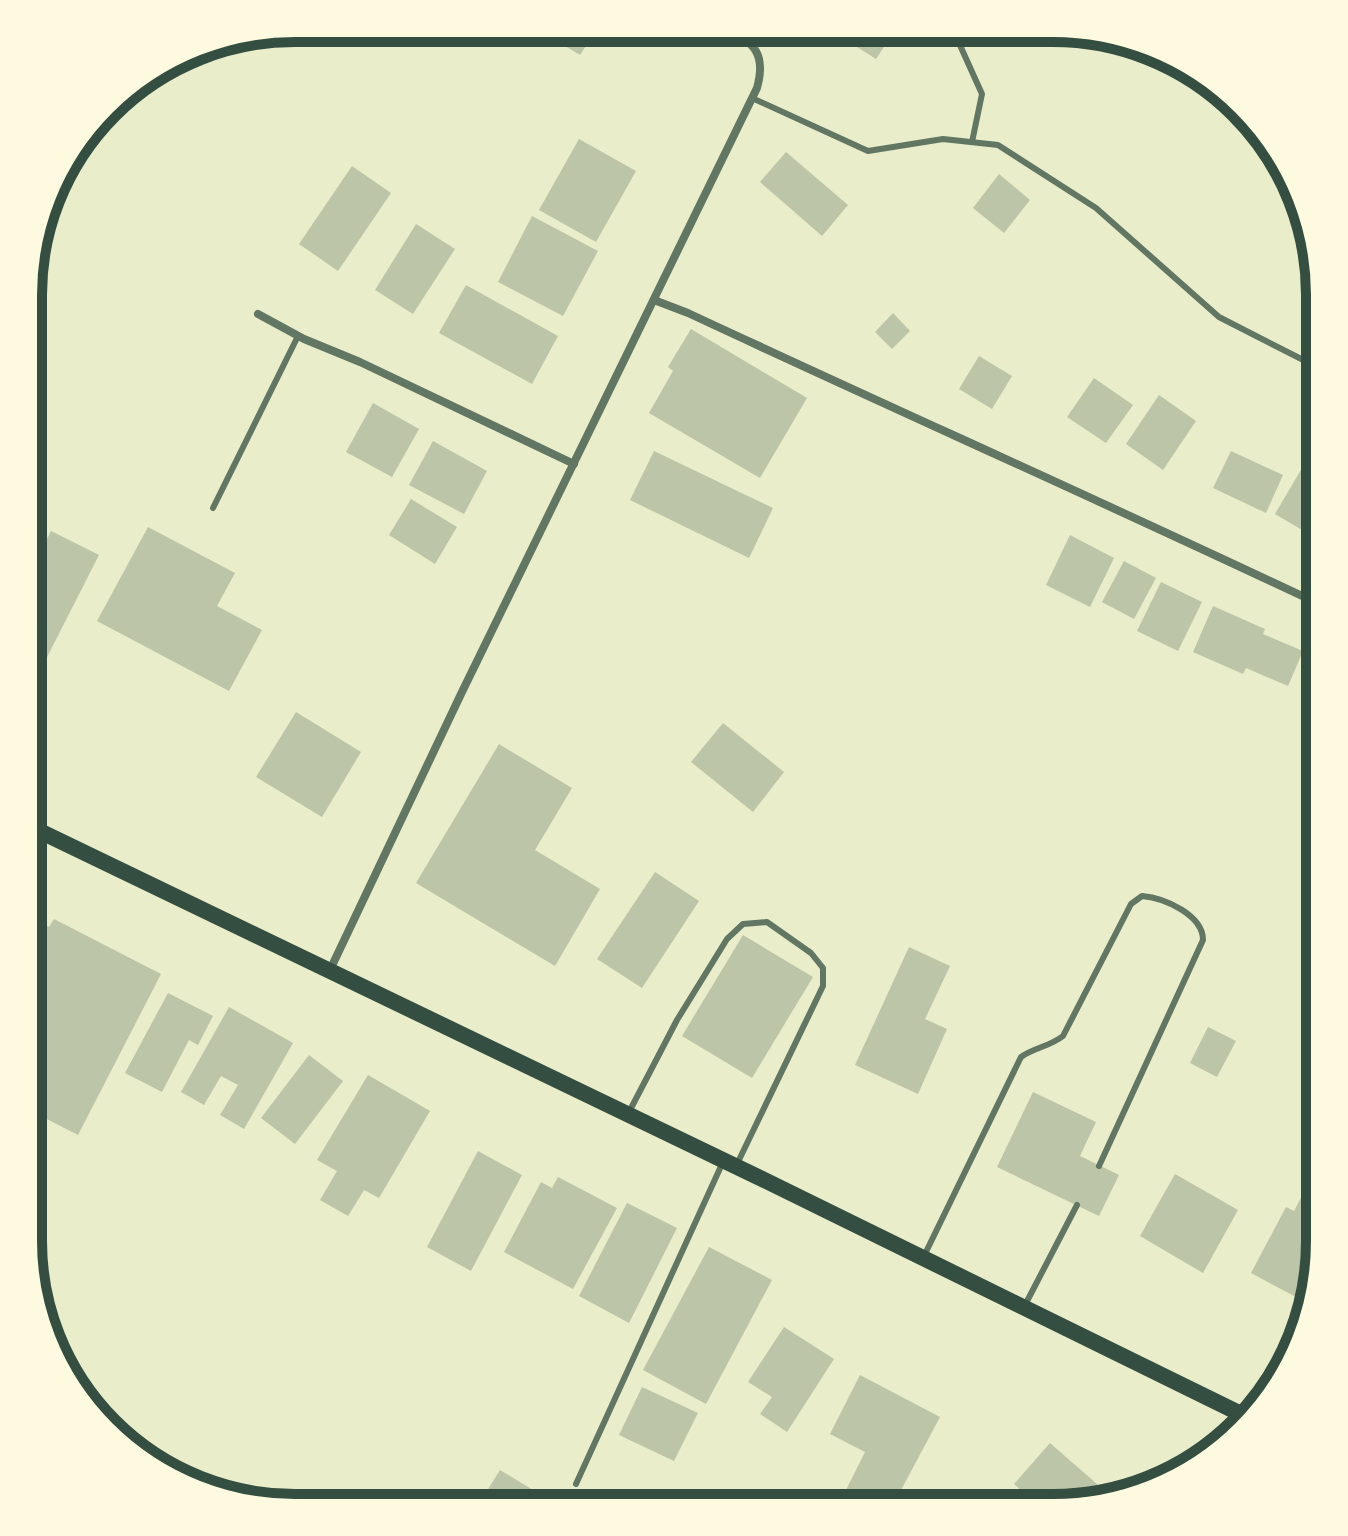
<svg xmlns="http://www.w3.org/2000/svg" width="1348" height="1536" font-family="'Nunito Sans',sans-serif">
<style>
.building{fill:#bcc5a7}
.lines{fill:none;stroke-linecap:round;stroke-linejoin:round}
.service{stroke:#617663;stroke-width:6}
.minor{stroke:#617663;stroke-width:8}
.secondary{stroke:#344e41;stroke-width:16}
.rim{fill:none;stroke:#344e41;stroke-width:10}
</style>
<rect width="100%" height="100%" fill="#e9edc9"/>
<g class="building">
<path d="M 537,29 L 597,29 L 580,55 Z"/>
<path d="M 830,30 L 895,30 L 876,59 Z"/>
<path d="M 579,139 L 636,171 L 596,242 L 539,210 Z"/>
<path d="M 786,152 L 848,205 L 822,236 L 760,182 Z"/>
<path d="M 352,166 L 391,193 L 338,271 L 299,244 Z"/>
<path d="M 999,174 L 1030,200 L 1004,233 L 973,208 Z"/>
<path d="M 532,216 L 598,251 L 563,316 L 498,282 Z"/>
<path d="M 416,224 L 455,249 L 413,314 L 375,290 Z"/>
<path d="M 466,285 L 558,336 L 532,384 L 439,333 Z"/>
<path d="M 893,313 L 910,331 L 892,349 L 875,332 Z"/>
<path d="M 691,329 L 807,398 L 760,478 L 649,413 L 673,371 L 668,367 Z"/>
<path d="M 979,356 L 1012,376 L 992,409 L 959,389 Z"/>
<path d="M 1094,378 L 1133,405 L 1106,443 L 1067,417 Z"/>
<path d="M 1159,395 L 1196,421 L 1163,470 L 1126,444 Z"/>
<path d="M 373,403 L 419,429 L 392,477 L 346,452 Z"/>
<path d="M 433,441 L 487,471 L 464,514 L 409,485 Z"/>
<path d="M 654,451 L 773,508 L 749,558 L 630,500 Z"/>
<path d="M 1231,451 L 1283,475 L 1266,513 L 1213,488 Z"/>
<path d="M 1305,463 L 1319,472 L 1319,540 L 1275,514 Z"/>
<path d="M 411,499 L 457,527 L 435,564 L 389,535 Z"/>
<path d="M 148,527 L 235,573 L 217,606 L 262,630 L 229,691 L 97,621 Z"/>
<path d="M 51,531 L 99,555 L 42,667 L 30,661 L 30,574 Z"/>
<path d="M 1070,535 L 1114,558 L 1090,607 L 1046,585 Z"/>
<path d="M 1124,561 L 1156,578 L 1134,619 L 1102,602 Z"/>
<path d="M 1161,582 L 1202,602 L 1178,651 L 1137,631 Z"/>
<path d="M 1213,606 L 1265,629 L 1263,634 L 1303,651 L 1288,686 L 1246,668 L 1243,674 L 1193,652 Z"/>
<path d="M 1319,670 L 1319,707 L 1306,702 Z"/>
<path d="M 296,712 L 361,752 L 322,817 L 256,777 Z"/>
<path d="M 723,723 L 784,772 L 753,812 L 691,762 Z"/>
<path d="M 499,744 L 572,788 L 535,850 L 600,889 L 555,966 L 416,883 Z"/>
<path d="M 655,872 L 699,901 L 642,988 L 597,959 Z"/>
<path d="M 29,917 L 49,927 L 54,919 L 161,974 L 78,1135 L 29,1110 Z"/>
<path d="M 743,935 L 813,977 L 752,1078 L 682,1036 Z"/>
<path d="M 909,947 L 950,966 L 925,1019 L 947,1029 L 918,1094 L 855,1065 Z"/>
<path d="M 168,993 L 213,1016 L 198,1045 L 189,1040 L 162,1092 L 125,1073 Z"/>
<path d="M 229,1007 L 293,1043 L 244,1129 L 220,1115 L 238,1085 L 221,1076 L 204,1105 L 181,1092 Z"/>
<path d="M 1208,1027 L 1236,1041 L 1217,1077 L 1190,1063 Z"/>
<path d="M 309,1055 L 343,1081 L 295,1144 L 261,1118 Z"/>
<path d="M 368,1075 L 430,1111 L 379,1198 L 364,1190 L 348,1216 L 320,1200 L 337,1171 L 317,1160 Z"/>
<path d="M 1033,1092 L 1096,1122 L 1080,1156 L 1119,1175 L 1099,1216 L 997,1167 Z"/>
<path d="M 478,1151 L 522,1175 L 471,1271 L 427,1247 Z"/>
<path d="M 1319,1164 L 1319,1254 L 1296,1297 L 1251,1273 L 1286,1207 L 1294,1211 Z"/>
<path d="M 1175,1174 L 1238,1210 L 1203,1273 L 1140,1236 Z"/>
<path d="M 558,1177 L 617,1208 L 573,1289 L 504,1252 L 541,1182 L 552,1188 Z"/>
<path d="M 627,1203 L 677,1228 L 629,1323 L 579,1296 Z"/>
<path d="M 709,1247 L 772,1280 L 706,1404 L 643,1370 Z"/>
<path d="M 784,1327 L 834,1359 L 787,1432 L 760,1414 L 772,1397 L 748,1382 Z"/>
<path d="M 860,1375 L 940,1417 L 892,1507 L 865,1507 L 843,1496 L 865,1452 L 830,1434 Z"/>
<path d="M 642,1387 L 698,1413 L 674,1461 L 619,1435 Z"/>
<path d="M 1050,1443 L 1105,1491 L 1099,1498 L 1070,1507 L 1031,1507 L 1035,1503 L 1014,1484 Z"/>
<path d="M 500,1470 L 561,1507 L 477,1507 Z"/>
</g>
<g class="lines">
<g class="service">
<path d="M 947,30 L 959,43 L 982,94 L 972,142"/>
<path d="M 752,98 L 868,151 L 943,139 L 998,145 L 1096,208 L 1219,317 L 1319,368"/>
<path d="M 213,508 L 298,336"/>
<path d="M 628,1114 L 677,1020 L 727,939 L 743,924 L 767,922 L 811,953 L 823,968 L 823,986 L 737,1164"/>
<path d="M 924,1256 L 1021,1057 C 1035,1047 1049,1047 1063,1036 L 1131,904 L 1142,896 C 1165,898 1203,915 1203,940 L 1099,1166"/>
<path d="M 36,1281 L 44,1286 L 41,1295"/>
<path d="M 1024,1307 L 1077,1205"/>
<path d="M 576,1484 L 722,1164"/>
</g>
<g class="minor">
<path d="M 654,300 L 688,313 C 898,411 1110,505 1319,604"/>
<path d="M 258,314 L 304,339 L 360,362 L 574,464"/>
<path d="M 330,970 L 461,694 L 757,88 C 766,56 756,43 727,29"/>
</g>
<path class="secondary" d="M 29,826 L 758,1177 L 1245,1416"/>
</g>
<path d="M0 0H1348V1536H0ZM295 42H1053A253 253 0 0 1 1306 295V1241A253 253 0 0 1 1053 1494H295A253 253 0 0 1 42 1241V295A253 253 0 0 1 295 42Z" fill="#fefae0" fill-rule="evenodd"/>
<path class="rim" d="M295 42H1053A253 253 0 0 1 1306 295V1241A253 253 0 0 1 1053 1494H295A253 253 0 0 1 42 1241V295A253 253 0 0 1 295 42Z"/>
</svg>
